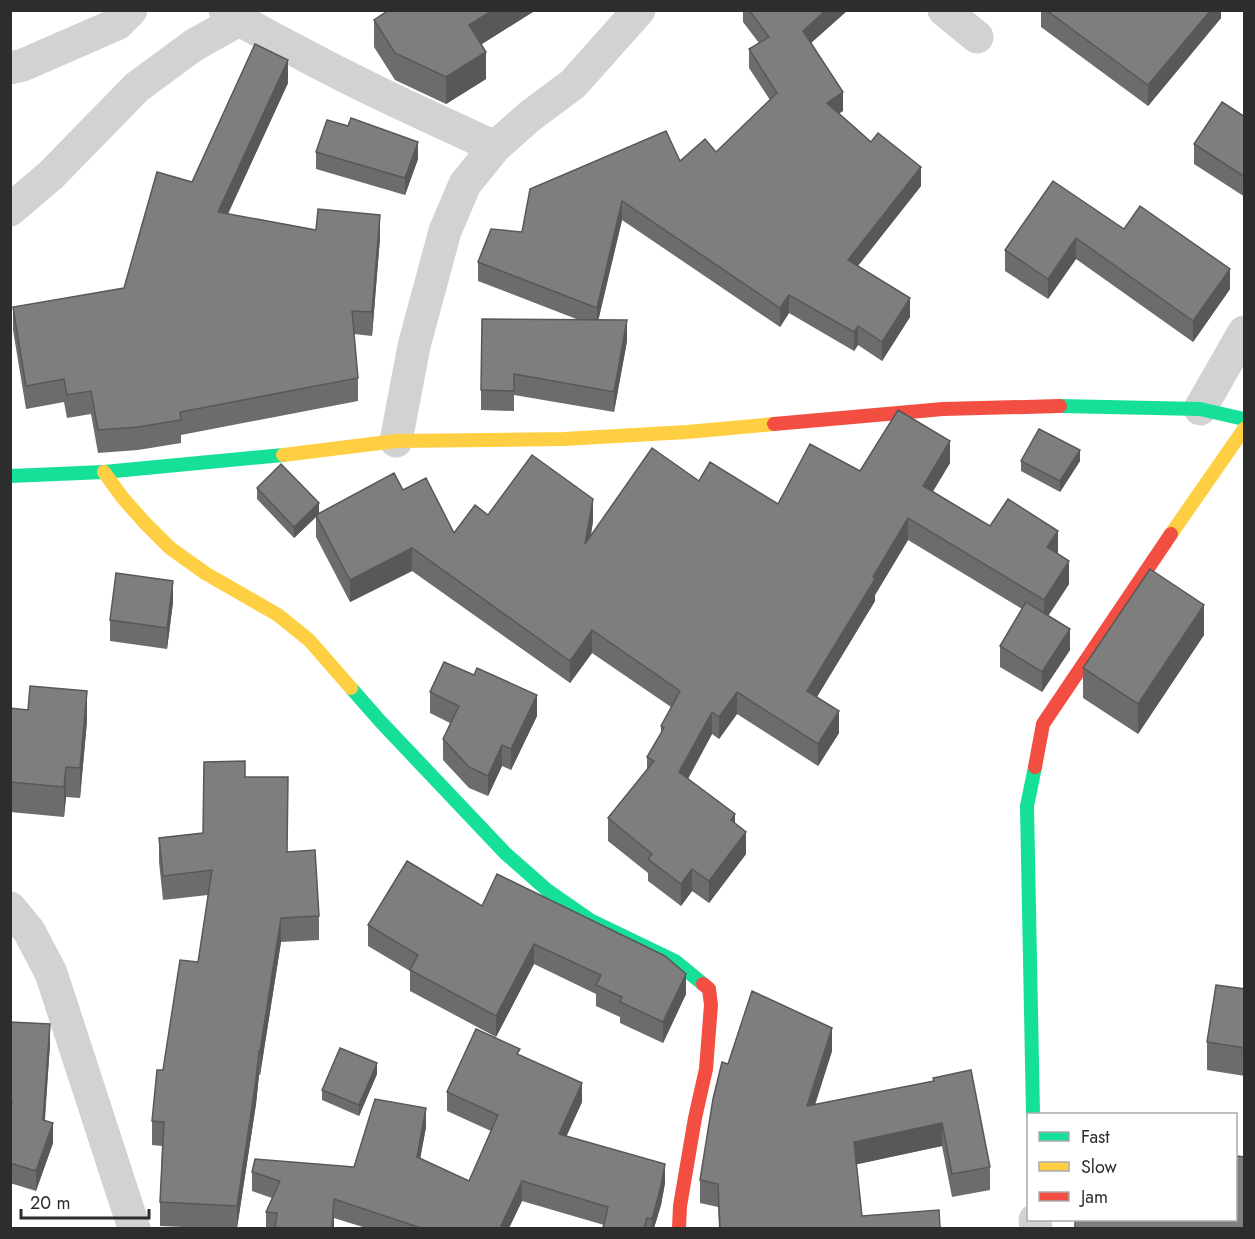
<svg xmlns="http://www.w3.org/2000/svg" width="1255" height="1239" font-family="Jost,sans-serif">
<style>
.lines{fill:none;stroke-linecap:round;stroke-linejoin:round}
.street{stroke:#d2d2d2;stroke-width:33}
.fast{stroke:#16e098;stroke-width:14}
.slow{stroke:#ffcf43;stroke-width:14}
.jam{stroke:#f24e42;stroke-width:14}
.wall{fill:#6c6c6c}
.shaded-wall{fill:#585858}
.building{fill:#7e7e7e;stroke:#585858;stroke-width:1.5}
</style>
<rect width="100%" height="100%" fill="#fff"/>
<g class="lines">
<g class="street">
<path d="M 225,10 C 246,25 270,37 293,49 C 359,85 427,116 495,147"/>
<path d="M 944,10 L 977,37"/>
<path d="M 10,68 L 23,65 L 117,24 L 131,10"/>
<path d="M 10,210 L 51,175 L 137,87 L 194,45 L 239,20"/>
<path d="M 1200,409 L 1244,332"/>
<path d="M 396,441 L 414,346 L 445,231 L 465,184 L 495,147 L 530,116 L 573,84 L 639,10"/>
<path d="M 10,908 L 29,931 L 51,973 L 134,1228"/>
<path d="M 1035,1220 L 1036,1228"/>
</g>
<g class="fast">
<path d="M 1060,406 L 1200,409 L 1244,419"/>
<path d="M 10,476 L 104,472 L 283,455"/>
<path d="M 351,688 L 380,721 L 505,853 L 547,890 L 590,920 L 675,961 L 703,984"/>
<path d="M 1033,1114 L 1027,806 L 1035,767"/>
</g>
<g class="slow">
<path d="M 283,455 L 396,441 L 564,439 L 687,432 L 774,424"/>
<path d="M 104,472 L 122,497 L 144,522 L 170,548 L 205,573 L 278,615 L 309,640 L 351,688"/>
<path d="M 1171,534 L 1244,429"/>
</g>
<g class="jam">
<path d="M 774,424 L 943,409 L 1060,406"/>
<path d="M 1035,767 L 1043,724 L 1171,534"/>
<path d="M 679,1228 L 680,1206 L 695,1118 L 706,1069 L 711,1005 L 709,989 L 703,984"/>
</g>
</g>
<g class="wall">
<path d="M 389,10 L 536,10 L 482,44 L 486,79 L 446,104 L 395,80 L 374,47 L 374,20 Z"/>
<path d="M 743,10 L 848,10 L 811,43 L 843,111 L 839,113 L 921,186 L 858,266 L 910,317 L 882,361 L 858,345 L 854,351 L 789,313 L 780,327 L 622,220 L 598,320 L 627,341 L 614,412 L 514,395 L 514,411 L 481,410 L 481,390 L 579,320 L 478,281 L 478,262 L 522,232 L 680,161 L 716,152 L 770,100 L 749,68 L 749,49 L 759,43 L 743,22 Z"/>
<path d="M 1041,10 L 1221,10 L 1221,18 L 1148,106 L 1041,27 Z"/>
<path d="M 288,83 L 228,214 L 316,230 L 380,238 L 372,336 L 354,334 L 358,378 L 358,401 L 181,435 L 181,443 L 138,450 L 98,453 L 91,414 L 67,418 L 64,402 L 26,409 L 13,330 L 13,307 L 124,288 L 192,182 Z"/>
<path d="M 1245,117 L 1245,197 L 1194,164 L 1194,144 Z"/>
<path d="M 316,152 L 418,159 L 405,195 L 316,169 Z"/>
<path d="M 1124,229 L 1230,289 L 1193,342 L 1076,259 L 1048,299 L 1005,271 L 1005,250 Z"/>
<path d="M 1021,461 L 1080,461 L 1060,492 L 1021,471 Z"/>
<path d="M 950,463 L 933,491 L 990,526 L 1058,553 L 1069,584 L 1048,616 L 1070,650 L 1042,692 L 1000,667 L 1000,646 L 1022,609 L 908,540 L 875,595 L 875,601 L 817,697 L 839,733 L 818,766 L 737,714 L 719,739 L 712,734 L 688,779 L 735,824 L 746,854 L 709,903 L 692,891 L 681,906 L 648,881 L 648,873 L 608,841 L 608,818 L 647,769 L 647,757 L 661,733 L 661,726 L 671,707 L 592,653 L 570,683 L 412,571 L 350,602 L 316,537 L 316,517 L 294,538 L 257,499 L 257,488 L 319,513 L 403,490 L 454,533 L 488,515 L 593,521 L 591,536 L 699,481 L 778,504 L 860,471 Z"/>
<path d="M 173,602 L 167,649 L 110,641 L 110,620 Z"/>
<path d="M 1204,635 L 1138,734 L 1083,698 L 1083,668 Z"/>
<path d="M 430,692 L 537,716 L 511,770 L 502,766 L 488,796 L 469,788 L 443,760 L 443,739 L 450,723 L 430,713 Z"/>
<path d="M 10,708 L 87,721 L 80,798 L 66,797 L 64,817 L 10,812 Z"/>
<path d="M 245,777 L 288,852 L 319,916 L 319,940 L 281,942 L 260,1075 L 259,1075 L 256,1104 L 237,1228 L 206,1228 L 160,1226 L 160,1202 L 162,1146 L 152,1145 L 152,1121 L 163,1070 L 198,962 L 208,895 L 163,900 L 159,862 L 159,838 L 203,833 Z"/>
<path d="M 482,906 L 686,994 L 663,1043 L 620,1023 L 620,1017 L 596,1006 L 596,994 L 534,964 L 496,1037 L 410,991 L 410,971 L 368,946 L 368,925 Z"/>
<path d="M 1245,989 L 1245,1076 L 1207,1070 L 1207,1042 Z"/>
<path d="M 10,1022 L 50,1044 L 45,1120 L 53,1143 L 36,1191 L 10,1183 Z"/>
<path d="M 832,1051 L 815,1105 L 933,1081 L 933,1078 L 990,1167 L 990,1190 L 952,1197 L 942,1146 L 856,1164 L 862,1216 L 940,1228 L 719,1228 L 718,1207 L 700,1203 L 700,1180 L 728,1064 Z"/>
<path d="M 520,1055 L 582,1102 L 566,1136 L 665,1183 L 661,1205 L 654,1228 L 603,1228 L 604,1225 L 522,1201 L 509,1228 L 366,1228 L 334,1218 L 334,1228 L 266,1228 L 266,1212 L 272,1198 L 252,1191 L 252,1172 L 354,1167 L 426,1127 L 420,1158 L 469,1181 L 491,1131 L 447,1111 L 447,1092 Z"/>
<path d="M 377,1074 L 359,1116 L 322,1100 L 322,1090 Z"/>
</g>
<g class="shaded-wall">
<path d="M 493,10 L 536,10 L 469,52 L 469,25 Z"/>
<path d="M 826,10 L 848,10 L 803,50 L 803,31 Z"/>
<path d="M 1211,10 L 1221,10 L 1221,18 L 1148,106 L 1148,85 Z"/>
<path d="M 486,52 L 486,79 L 446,104 L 446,77 Z"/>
<path d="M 288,60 L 288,83 L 218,235 L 218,212 Z"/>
<path d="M 843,92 L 843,111 L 827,122 L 827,103 Z"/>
<path d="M 418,142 L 418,159 L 405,195 L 405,178 Z"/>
<path d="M 921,167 L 921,186 L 848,278 L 848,260 Z"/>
<path d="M 622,201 L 622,220 L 597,326 L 597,308 Z"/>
<path d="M 380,215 L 380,238 L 372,336 L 372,312 Z"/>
<path d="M 1076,238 L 1076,259 L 1048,299 L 1048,279 Z"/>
<path d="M 1230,269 L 1230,289 L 1193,342 L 1193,321 Z"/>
<path d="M 789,295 L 789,313 L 780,327 L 780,308 Z"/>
<path d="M 910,298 L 910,317 L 882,361 L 882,342 Z"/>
<path d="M 627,320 L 627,341 L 614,412 L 614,392 Z"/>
<path d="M 858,326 L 858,345 L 854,351 L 854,332 Z"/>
<path d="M 950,441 L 950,463 L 923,508 L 923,486 Z"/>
<path d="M 1080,450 L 1080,461 L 1060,492 L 1060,481 Z"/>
<path d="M 593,499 L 593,521 L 585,566 L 585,544 Z"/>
<path d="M 319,503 L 319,514 L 316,515 L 316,517 L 294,538 L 294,527 Z"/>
<path d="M 908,518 L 908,540 L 875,595 L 875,601 L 807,713 L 807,691 Z"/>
<path d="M 1058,531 L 1058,553 L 1047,569 L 1047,547 Z"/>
<path d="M 412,548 L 412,571 L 350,602 L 350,580 Z"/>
<path d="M 1069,561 L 1069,584 L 1044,622 L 1044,600 Z"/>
<path d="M 173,581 L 173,602 L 167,649 L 167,628 Z"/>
<path d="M 1204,605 L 1204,635 L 1138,734 L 1138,704 Z"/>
<path d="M 1070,629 L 1070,650 L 1042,692 L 1042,672 Z"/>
<path d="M 592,630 L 592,653 L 570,683 L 570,661 Z"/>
<path d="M 87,691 L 87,721 L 80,798 L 80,768 Z"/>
<path d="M 737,692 L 737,714 L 719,739 L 719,717 Z"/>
<path d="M 537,695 L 537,716 L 511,770 L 511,749 Z"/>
<path d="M 839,711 L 839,733 L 818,766 L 818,744 Z"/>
<path d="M 712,712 L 712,734 L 679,795 L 679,772 Z"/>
<path d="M 502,745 L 502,766 L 488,796 L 488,776 Z"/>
<path d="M 66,767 L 66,797 L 64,817 L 64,787 Z"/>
<path d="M 735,814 L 735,837 L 731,820 Z"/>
<path d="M 746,832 L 746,854 L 709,903 L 709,881 Z"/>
<path d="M 692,869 L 692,891 L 681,906 L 681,884 Z"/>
<path d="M 281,918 L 281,942 L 260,1075 L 260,1051 Z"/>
<path d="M 534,944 L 534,964 L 496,1037 L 496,1016 Z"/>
<path d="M 686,974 L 686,994 L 663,1043 L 663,1022 Z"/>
<path d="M 50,1024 L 50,1044 L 43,1140 L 43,1120 Z"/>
<path d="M 832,1028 L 832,1051 L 807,1129 L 807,1106 Z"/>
<path d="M 259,1051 L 259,1075 L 256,1104 L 237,1228 L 237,1206 Z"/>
<path d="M 377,1063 L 377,1074 L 359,1116 L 359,1105 Z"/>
<path d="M 582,1083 L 582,1102 L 559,1153 L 559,1134 Z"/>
<path d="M 426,1108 L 426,1127 L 417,1176 L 417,1157 Z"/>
<path d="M 53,1123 L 53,1143 L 36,1191 L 36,1171 Z"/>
<path d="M 942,1123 L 942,1146 L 854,1165 L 854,1142 Z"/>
<path d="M 665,1164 L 665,1183 L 661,1205 L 654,1228 L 652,1228 L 652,1219 Z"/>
<path d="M 522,1181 L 522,1201 L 509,1228 L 500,1228 Z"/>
<path d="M 334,1199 L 334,1228 L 332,1228 Z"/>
</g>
<g class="building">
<path d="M 389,10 L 493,10 L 469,25 L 486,52 L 446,77 L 395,53 L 374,20 Z"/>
<path d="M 749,10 L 826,10 L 803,31 L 843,92 L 827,103 L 871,142 L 878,133 L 921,167 L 848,260 L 910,298 L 882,342 L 858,326 L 854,332 L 789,295 L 780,308 L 622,201 L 597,308 L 478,262 L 491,229 L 522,232 L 530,189 L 666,131 L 680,161 L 705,139 L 716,152 L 777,93 L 749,49 L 769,37 Z"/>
<path d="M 1046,10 L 1211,10 L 1148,85 Z"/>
<path d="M 255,44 L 288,60 L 218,212 L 316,230 L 318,209 L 380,215 L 372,312 L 352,311 L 358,378 L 180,412 L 181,420 L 138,427 L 98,430 L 91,391 L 67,395 L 64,379 L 26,386 L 13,307 L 124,288 L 157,172 L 192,182 Z"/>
<path d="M 1222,102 L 1245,117 L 1245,177 L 1194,144 Z"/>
<path d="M 351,118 L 418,142 L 405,178 L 316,152 L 327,120 L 348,126 Z"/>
<path d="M 1053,181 L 1124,229 L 1140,206 L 1230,269 L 1193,321 L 1076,238 L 1048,279 L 1005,250 Z"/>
<path d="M 482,319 L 627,320 L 614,392 L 514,374 L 514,391 L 481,390 Z"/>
<path d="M 898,410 L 950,441 L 923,486 L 990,526 L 1008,499 L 1058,531 L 1047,547 L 1069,561 L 1044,600 L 908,518 L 873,577 L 875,579 L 807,691 L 839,711 L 818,744 L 737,692 L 719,717 L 712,712 L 679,772 L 735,814 L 731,820 L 746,832 L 709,881 L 692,869 L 681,884 L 648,859 L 652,854 L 608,818 L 654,761 L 647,757 L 664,728 L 661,726 L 680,691 L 592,630 L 570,661 L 412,548 L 350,580 L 316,515 L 394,473 L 403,490 L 426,478 L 454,533 L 475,505 L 488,515 L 532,455 L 593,499 L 585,544 L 652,448 L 699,481 L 710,462 L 778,504 L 810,444 L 860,471 Z"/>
<path d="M 1039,429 L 1080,450 L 1060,481 L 1021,461 Z"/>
<path d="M 281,464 L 319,503 L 294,527 L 257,488 Z"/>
<path d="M 1150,569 L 1204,605 L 1138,704 L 1083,668 Z"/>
<path d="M 116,573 L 173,581 L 167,628 L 110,620 Z"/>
<path d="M 1026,602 L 1070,629 L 1042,672 L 1000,646 Z"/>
<path d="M 444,662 L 474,675 L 477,668 L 537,695 L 511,749 L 502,745 L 488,776 L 469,767 L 443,739 L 459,706 L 430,692 Z"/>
<path d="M 30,686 L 87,691 L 80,768 L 66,767 L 64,787 L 10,782 L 10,708 L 28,710 Z"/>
<path d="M 245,761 L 245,777 L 288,777 L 287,852 L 315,850 L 319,916 L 281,918 L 260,1051 L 259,1051 L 256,1080 L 237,1206 L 160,1202 L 164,1122 L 152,1121 L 157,1070 L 163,1070 L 180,960 L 198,962 L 212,870 L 163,876 L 159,838 L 203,833 L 204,762 Z"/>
<path d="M 407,861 L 482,906 L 497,874 L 665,956 L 686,974 L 663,1022 L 620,1002 L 622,997 L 596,985 L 601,975 L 534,944 L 496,1016 L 410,970 L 418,955 L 368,925 Z"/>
<path d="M 1216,985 L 1245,989 L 1245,1048 L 1207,1042 Z"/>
<path d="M 752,991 L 832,1028 L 807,1106 L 934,1081 L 933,1078 L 971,1070 L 990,1167 L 952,1174 L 942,1123 L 854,1142 L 862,1216 L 939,1210 L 940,1228 L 720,1228 L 718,1184 L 700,1180 L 713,1099 L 722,1062 L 728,1064 Z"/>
<path d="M 10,1022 L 50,1024 L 43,1120 L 53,1123 L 36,1171 L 10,1163 L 10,1108 L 12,1103 L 10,1103 Z"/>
<path d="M 476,1029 L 520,1049 L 517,1054 L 582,1083 L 559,1134 L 665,1164 L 661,1186 L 652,1219 L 647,1218 L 644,1228 L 603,1228 L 608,1207 L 522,1181 L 500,1228 L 421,1228 L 334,1199 L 332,1228 L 275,1228 L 277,1213 L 266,1212 L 280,1181 L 252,1172 L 255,1159 L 354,1167 L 375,1099 L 426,1108 L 417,1157 L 469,1181 L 498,1115 L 447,1092 Z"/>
<path d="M 340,1048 L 377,1063 L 359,1105 L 322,1090 Z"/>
<path d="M 1236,1156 L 1245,1157 L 1245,1228 L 1075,1228 L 1075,1220 L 1236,1220 Z"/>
</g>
<rect width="1255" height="1239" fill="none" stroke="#2d2d2d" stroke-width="24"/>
<rect x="1027" y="1113" width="210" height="108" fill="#ffffff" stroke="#ababab" stroke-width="1.5"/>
<rect x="1039" y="1132" width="30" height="9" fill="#16e098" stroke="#ababab" stroke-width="1.5"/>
<text x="1081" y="1143" font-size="18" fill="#2d2d2d">Fast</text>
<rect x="1039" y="1162" width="30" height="9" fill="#ffcf43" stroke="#ababab" stroke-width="1.5"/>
<text x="1081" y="1173" font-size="18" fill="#2d2d2d">Slow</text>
<rect x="1039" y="1192" width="30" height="9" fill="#f24e42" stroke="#ababab" stroke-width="1.5"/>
<text x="1081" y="1203" font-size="18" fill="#2d2d2d">Jam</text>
<path d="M21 1209v9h128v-9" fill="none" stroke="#2d2d2d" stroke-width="3"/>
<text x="30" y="1209" font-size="18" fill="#2d2d2d" stroke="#ffffff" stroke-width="4.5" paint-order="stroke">20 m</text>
</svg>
